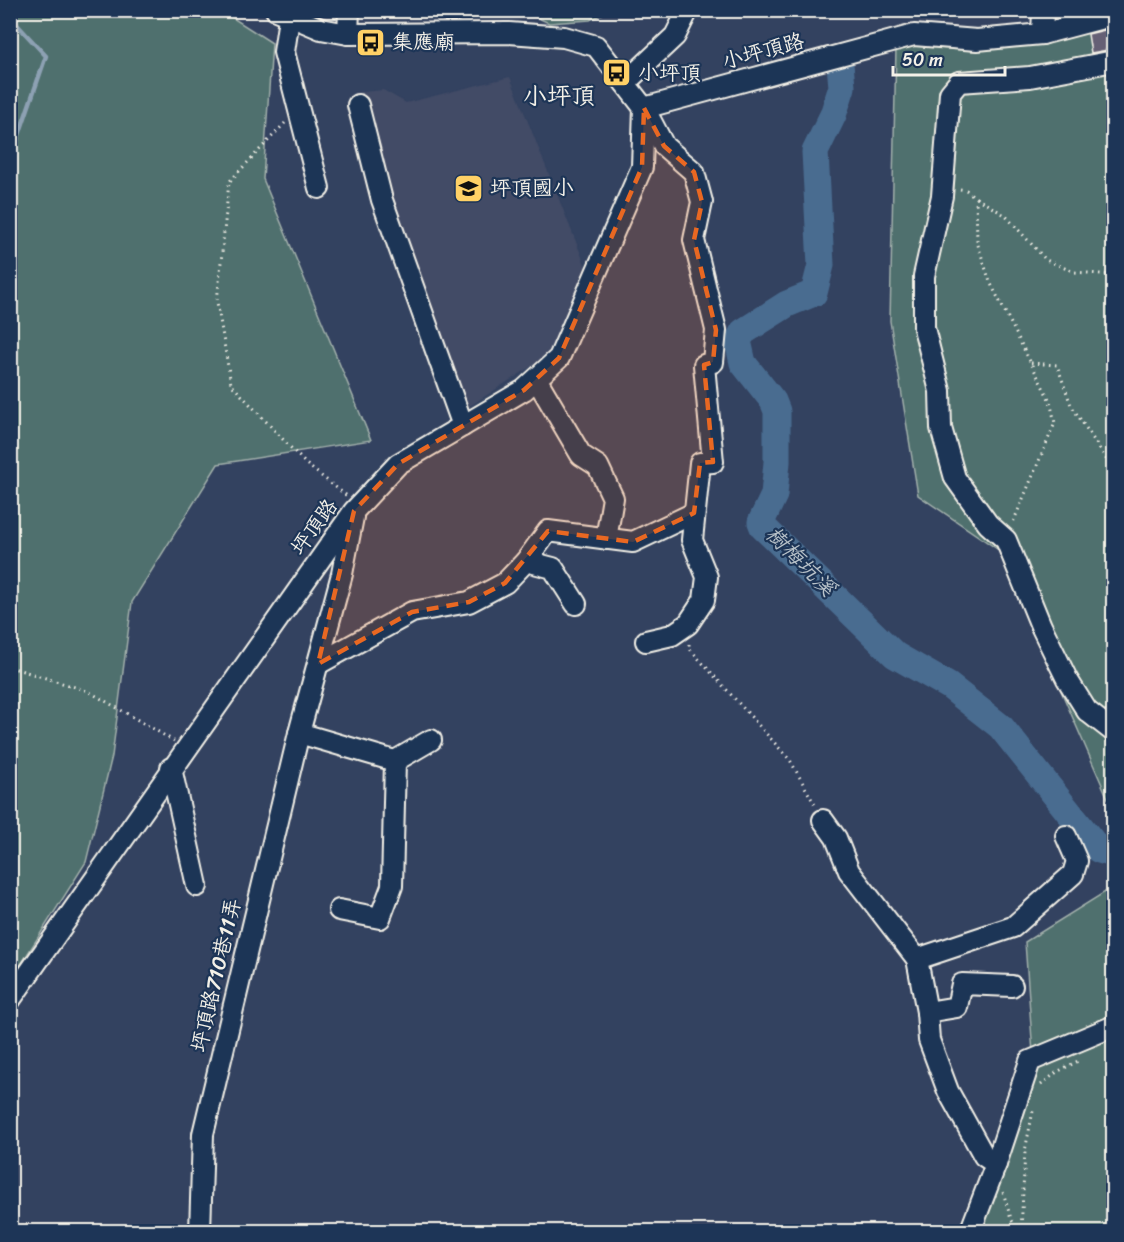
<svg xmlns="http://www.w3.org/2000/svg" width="1124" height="1242" font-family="Sriracha,'LXGW WenKai TC',sans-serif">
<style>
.built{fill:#424b66}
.green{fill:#4f6f6e;stroke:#a2b0ab;stroke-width:1.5}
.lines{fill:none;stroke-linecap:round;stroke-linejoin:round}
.stream{stroke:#8da1b3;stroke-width:4.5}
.river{stroke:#496c90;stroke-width:27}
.building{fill:#656075;stroke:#f4f1e8;stroke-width:1.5}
.minor-casing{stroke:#f4f1e8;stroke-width:24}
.path{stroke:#f4f1e8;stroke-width:3;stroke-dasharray:1.5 4.5;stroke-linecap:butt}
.minor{stroke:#1d3557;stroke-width:20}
.marked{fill:#e96822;fill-opacity:0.2;stroke:#e96822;stroke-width:4.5;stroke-dasharray:12 8;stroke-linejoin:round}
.labels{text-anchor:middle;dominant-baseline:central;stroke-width:4.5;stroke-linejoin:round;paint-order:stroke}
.poi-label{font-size:21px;fill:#f4f1e8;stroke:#1d3557;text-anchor:start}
.street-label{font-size:21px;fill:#f4f1e8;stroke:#1d3557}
.water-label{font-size:22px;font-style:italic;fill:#b8c2c9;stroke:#1d3557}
.quarter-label{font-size:24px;fill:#f4f1e8;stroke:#1d3557}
</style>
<rect width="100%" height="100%" fill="#334260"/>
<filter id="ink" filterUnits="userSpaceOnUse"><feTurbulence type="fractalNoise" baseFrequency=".0167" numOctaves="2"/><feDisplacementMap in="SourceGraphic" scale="12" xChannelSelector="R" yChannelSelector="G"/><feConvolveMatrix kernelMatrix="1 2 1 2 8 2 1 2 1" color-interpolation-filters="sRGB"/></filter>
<g filter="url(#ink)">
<path class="built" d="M 510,77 L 588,272 L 549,355 L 459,413 L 354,93 L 383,90 L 406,103 Z"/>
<g class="green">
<path d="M 11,10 L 222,11 L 272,43 L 263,179 L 371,440 L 218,464 L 132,602 L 112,756 L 86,862 L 11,980 Z"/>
<path d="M 523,11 L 608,11 L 590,20 L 549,23 Z"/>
<path d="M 1113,19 L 1113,810 L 1000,551 L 918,495 L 890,321 L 896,48 Z"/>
<path d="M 1113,887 L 1113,1231 L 979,1232 L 1034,1068 L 1025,942 Z"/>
</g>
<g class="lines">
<path class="stream" d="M 10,17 L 46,56 L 10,161"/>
<path class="river" d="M 840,64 L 842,87 L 833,115 L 815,152 L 821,265 L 814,293 L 787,304 L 743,332 L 738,341 L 743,363 L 773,401 L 777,411 L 777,462 L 774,495 L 761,522 L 763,527 L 895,655 L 949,686 L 1001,727 L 1099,850 L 1114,854"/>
</g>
<path class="building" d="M 1113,28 L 1113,49 L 1091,53 L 1088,34 Z"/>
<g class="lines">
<defs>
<g id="minor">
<path d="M 276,10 L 321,29 L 348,34 L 509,33 L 564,37 L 596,46 L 644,108 L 664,146 L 694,172 L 702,202 L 694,240 L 716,330 L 713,362 L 704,365 L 713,462 L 700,463 L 692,540 L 707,577 L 704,600 L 688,624 L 672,635 L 646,641"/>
<path d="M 289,18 L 284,52 L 319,188"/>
<path d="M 348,34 L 349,10"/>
<path d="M 1042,34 L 1043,10"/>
<path d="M 1114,61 L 1030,77 L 959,82 L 950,93 L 942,196 L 924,276 L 924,328 L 940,391 L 941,428 L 955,478 L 988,524 L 1006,540 L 1041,626 L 1067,679 L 1087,711 L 1114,732"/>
<path d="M 625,83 L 675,36 L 688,10"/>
<path d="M 358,105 L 382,200 L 463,426"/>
<path d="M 644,108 L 914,35 L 977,40 L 1042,34 L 1114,15"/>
<path d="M 537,380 L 581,455 L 598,466 L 613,498 L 606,539"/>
<path d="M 526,561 L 553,568 L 576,604"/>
<path d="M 318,664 L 412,612 L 469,602 L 505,583 L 526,561 L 548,531 L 633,542 L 694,513"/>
<path d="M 299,733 L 395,761 L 392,886 L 380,918 L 339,910"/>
<path d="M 395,761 L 431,740"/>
<path d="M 171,768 L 197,886"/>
<path d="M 823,820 L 836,838 L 849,871 L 917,959 L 927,1012 L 929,1040 L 948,1091 L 984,1156 L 996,1164"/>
<path d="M 917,959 L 1013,927 L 1073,874 L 1077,861 L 1066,836"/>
<path d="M 10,1000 L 354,511 L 398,464 L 524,390 L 559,358 L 642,167 L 644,108"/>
<path d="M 927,1012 L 957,1007 L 962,984 L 1012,986"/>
<path d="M 200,1232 L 203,1134 L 299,733 L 342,574 L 353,517"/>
<path d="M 970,1232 L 996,1164 L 1030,1061 L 1114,1026"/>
</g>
</defs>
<use href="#minor" class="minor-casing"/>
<g class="path">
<path d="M 285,123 L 229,182 L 217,302 L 231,384 L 306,464 L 347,496"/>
<path d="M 960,189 L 966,190 L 976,198 L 977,242 L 990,282 L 1050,401 L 1055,423 L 1012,525"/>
<path d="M 976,198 L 1005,215 L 1046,260 L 1074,272 L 1114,275"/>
<path d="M 1031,363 L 1057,365 L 1071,405 L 1114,471"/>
<path d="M 689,644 L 689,648 L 790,760 L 815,805"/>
<path d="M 10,667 L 88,691 L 174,741"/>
<path d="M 1041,1085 L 1057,1072 L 1078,1061"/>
<path d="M 1003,1192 L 1011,1219 L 1019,1232"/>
<path d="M 1021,1232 L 1025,1151 L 1033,1111"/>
</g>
<use href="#minor" class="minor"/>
</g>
</g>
<path class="marked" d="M 644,108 L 664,146 L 694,172 L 702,202 L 694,240 L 716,330 L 713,362 L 704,365 L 713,462 L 700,463 L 694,513 L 633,542 L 548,531 L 505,583 L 469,602 L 412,612 L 318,664 L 354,511 L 398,464 L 524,390 L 559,358 L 642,167 Z"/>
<defs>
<symbol id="bus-square" viewBox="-11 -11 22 22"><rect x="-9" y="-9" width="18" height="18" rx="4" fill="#ffd166" stroke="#1d3557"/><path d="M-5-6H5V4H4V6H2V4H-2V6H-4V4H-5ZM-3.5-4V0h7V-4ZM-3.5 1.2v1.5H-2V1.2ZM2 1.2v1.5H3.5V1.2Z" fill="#111"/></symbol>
<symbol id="school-square" viewBox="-11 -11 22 22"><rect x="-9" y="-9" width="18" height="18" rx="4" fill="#ffd166" stroke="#1d3557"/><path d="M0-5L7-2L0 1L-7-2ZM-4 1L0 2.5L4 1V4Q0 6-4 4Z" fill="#111"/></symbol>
</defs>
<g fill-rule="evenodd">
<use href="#bus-square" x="354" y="26" width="33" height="33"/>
<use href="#bus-square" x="600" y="56" width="33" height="33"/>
<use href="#school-square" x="452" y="172" width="33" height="33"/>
</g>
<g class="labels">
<g class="poi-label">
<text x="392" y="42">集應廟</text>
<text x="638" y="73">小坪頂</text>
<text x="490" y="188">坪頂國小</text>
</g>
<g class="street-label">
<text transform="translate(763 51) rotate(-15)">小坪頂路</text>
<text transform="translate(314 527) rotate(-54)">坪頂路</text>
<text transform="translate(216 975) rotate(-77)">坪頂路710巷11弄</text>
</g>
<g class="water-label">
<text transform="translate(801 561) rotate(45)">樹梅坑溪</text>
</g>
<g class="quarter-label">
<text x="559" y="96">小坪頂</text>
</g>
</g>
<rect width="1124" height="1242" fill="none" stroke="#1d3557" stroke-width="36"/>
<rect x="18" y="18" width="1088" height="1206" fill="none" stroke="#f4f1e8" stroke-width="2" filter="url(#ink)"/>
<path d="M893 66v9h112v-9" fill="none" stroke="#f4f1e8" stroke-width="3"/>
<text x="902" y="66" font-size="18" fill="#f4f1e8" stroke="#1d3557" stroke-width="4.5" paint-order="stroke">50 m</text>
</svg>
